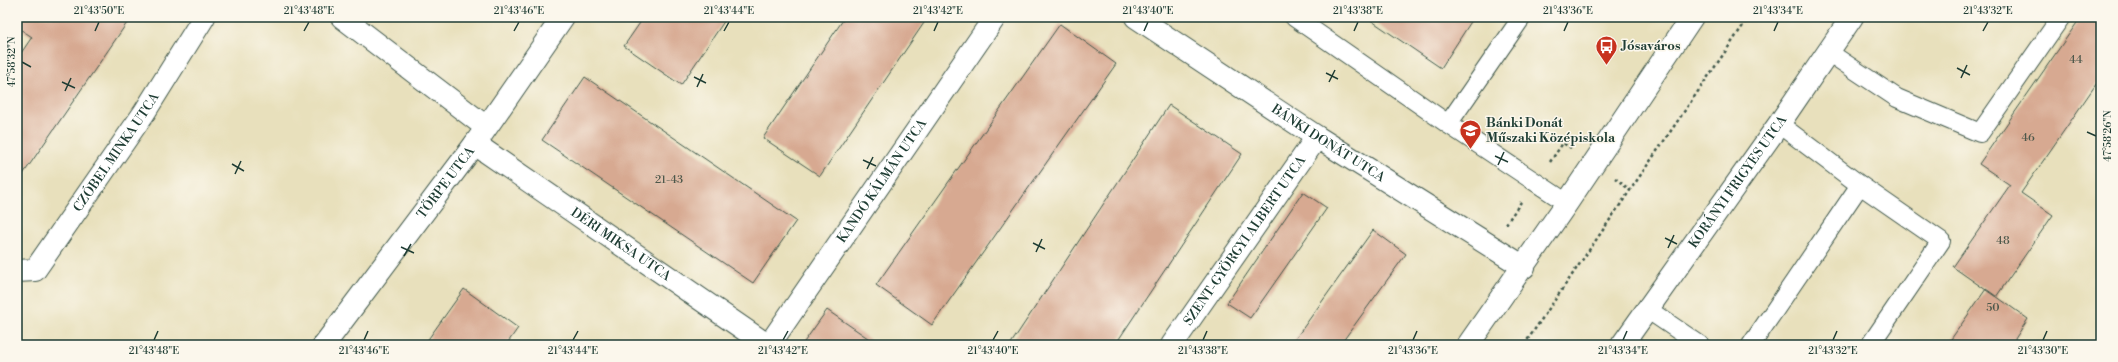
<svg xmlns="http://www.w3.org/2000/svg" width="2118" height="362" font-family="'Libre Bodoni',serif">
<style>
.building{fill:#d7a991}
.lines{fill:none;stroke-linecap:round;stroke-linejoin:round}
.lane-casing{stroke:#3d5548;stroke-width:20}
.street-casing{stroke:#3d5548;stroke-width:24}
.secondary-casing{stroke:#3d5548;stroke-width:24}
.path{stroke:#3d5548;stroke-width:2.5;stroke-dasharray:3 3;stroke-linecap:butt}
.lane{stroke:#fff;stroke-width:18}
.street{stroke:#fff;stroke-width:22}
.secondary{stroke:#fff;stroke-width:22}
.ticks{fill:none;stroke:#1f3d34;stroke-width:1.5}
.labels{text-anchor:middle;dominant-baseline:central;stroke-width:3;stroke-linejoin:round;paint-order:stroke}
.number-label{font-size:11px;fill:#4d584b}
.poi-label{font-size:13px;font-weight:bold;fill:#1f3d34;stroke:#fbf7ec;text-anchor:start}
.street-label{font-size:13px;fill:#1f3d34;stroke:#fbf7ec}
.neatline{fill:none;stroke:#1f3d34;stroke-width:1.5}
.ticks-label{font-size:10px;text-anchor:middle;fill:#1f3d34}
</style>
<rect width="100%" height="100%" fill="#fbf7ec"/>
<filter id="ink" filterUnits="userSpaceOnUse"><feTurbulence type="fractalNoise" baseFrequency=".025" numOctaves="2"/><feDisplacementMap in="SourceGraphic" scale="8" xChannelSelector="R" yChannelSelector="G"/><feConvolveMatrix kernelMatrix="1 2 1 2 8 2 1 2 1" color-interpolation-filters="sRGB"/></filter>
<filter id="wash" filterUnits="userSpaceOnUse"><feTurbulence type="fractalNoise" baseFrequency=".012" numOctaves="4" result="noise"/><feDisplacementMap in="SourceGraphic" scale="16" xChannelSelector="R" yChannelSelector="G"/><feGaussianBlur stdDeviation="0.9" result="paint"/><feColorMatrix in="noise" values="0 0 0 0 0 0 0 0 0 0 0 0 0 0 0 0 0 1.4 0 .05"/><feComposite in="paint" operator="in"/></filter>
<g filter="url(#wash)">
<rect width="100%" height="100%" fill="#e8e0bc"/>
<g id="blocks">
<g class="building">
<path d="M 17,17 L 131,17 L 17,183 L 17,59 L 32,37 L 17,27 Z"/>
<path d="M 644,17 L 727,17 L 681,85 L 624,46 Z"/>
<path d="M 845,17 L 928,17 L 820,176 L 763,138 Z"/>
<path d="M 1366,17 L 1474,17 L 1441,68 Z"/>
<path d="M 2081,17 L 2101,17 L 2101,77 L 2021,193 L 2053,215 L 1996,297 L 1953,267 L 2010,185 L 1979,164 Z"/>
<path d="M 1060,24 L 1116,64 L 932,325 L 876,285 Z"/>
<path d="M 585,77 L 796,221 L 753,283 L 542,140 Z"/>
<path d="M 1169,105 L 1242,154 L 1115,345 L 1010,345 Z"/>
<path d="M 1303,192 L 1327,208 L 1250,318 L 1227,303 Z"/>
<path d="M 1373,230 L 1406,254 L 1340,345 L 1291,345 Z"/>
<path d="M 464,289 L 518,328 L 506,345 L 424,345 Z"/>
<path d="M 1986,289 L 2028,319 L 2011,345 L 1947,345 Z"/>
<path d="M 827,310 L 878,345 L 802,345 Z"/>
</g>
</g>
</g>
<g filter="url(#ink)">
<use href="#blocks" fill-opacity="0" stroke="#3d5548" stroke-width="1"/>
<g class="lines">
<defs>
<g id="lane">
<path d="M 1294,17 L 1448,124 L 1567,203"/>
<path d="M 1828,52 L 1897,98 L 1980,133 L 2061,17"/>
<path d="M 1448,124 L 1522,17"/>
<path d="M 1779,124 L 1860,185 L 1941,241 L 1870,345"/>
<path d="M 1647,309 L 1700,345"/>
<path d="M 1751,345 L 1860,185"/>
</g>
<g id="street">
<path d="M 342,17 L 486,127"/>
<path id="s1" d="M 1136,17 L 1317,137 L 1524,267"/>
<path id="s2" d="M 475,144 L 767,345"/>
<path id="s3" d="M 17,271 L 35,270 L 144,113 L 204,17"/>
<path id="s4" d="M 324,345 L 475,144 L 563,17"/>
<path id="s5" d="M 769,345 L 995,17"/>
<path id="s6" d="M 1172,345 L 1317,137"/>
<path id="s7" d="M 1622,345 L 1779,124 L 1852,17"/>
</g>
<path id="secondary" d="M 1468,345 L 1567,203 L 1692,17"/>
</defs>
<use href="#lane" class="lane-casing"/>
<use href="#street" class="street-casing"/>
<use href="#secondary" class="secondary-casing"/>
<g class="path">
<path d="M 1550,162 L 1563,143 L 1571,148"/>
<path d="M 1615,178 L 1630,190"/>
<path d="M 1506,224 L 1521,202"/>
<path d="M 1524,345 L 1749,17"/>
</g>
<use href="#lane" class="lane"/>
<use href="#street" class="street"/>
<use href="#secondary" class="secondary"/>
</g>
</g>
<path class="ticks" d="M 95,31 L 99,22M 304,31 L 309,22M 514,31 L 519,22M 724,31 L 729,22M 934,31 L 938,22M 1144,31 L 1148,22M 1354,31 L 1358,22M 1564,31 L 1568,22M 1774,31 L 1778,22M 1983,31 L 1988,22M 22,62 L 31,67M 1957,68 L 1970,75M 1326,73 L 1338,79M 694,77 L 706,83M 1961,78 L 1967,65M 62,82 L 75,88M 1329,82 L 1335,70M 697,87 L 703,74M 65,91 L 71,78M 2087,132 L 2096,136M 1495,156 L 1508,162M 863,160 L 876,166M 232,164 L 244,171M 1498,165 L 1504,152M 867,169 L 873,157M 235,174 L 241,161M 1665,238 L 1677,244M 1033,243 L 1045,249M 401,247 L 414,253M 1668,248 L 1674,235M 1036,252 L 1042,239M 404,256 L 411,244M 154,340 L 158,331M 364,340 L 368,331M 573,340 L 578,331M 783,340 L 788,331M 993,340 L 998,331M 1203,340 L 1207,331M 1413,340 L 1417,331M 1623,340 L 1627,331M 1833,340 L 1837,331M 2043,340 L 2047,331"/>
<defs>
<symbol id="bus-pin" viewBox="-11 -11 22 30"><path d="M0 17L-7.5 6A9.5 9.5 0 1 1 7.5 6Z" fill="#c8321e" stroke="#fbf7ec"/><path d="M-5-6H5V4H4V6H2V4H-2V6H-4V4H-5ZM-3.5-4V0h7V-4ZM-3.5 1.2v1.5H-2V1.2ZM2 1.2v1.5H3.5V1.2Z" fill="#fff"/></symbol>
<symbol id="school-pin" viewBox="-11 -11 22 30"><path d="M0 17L-7.5 6A9.5 9.5 0 1 1 7.5 6Z" fill="#c8321e" stroke="#fbf7ec"/><path d="M0-5L7-2L0 1L-7-2ZM-4 1L0 2.5L4 1V4Q0 6-4 4Z" fill="#fff"/></symbol>
</defs>
<g fill-rule="evenodd">
<use href="#bus-pin" x="1594" y="34" width="25" height="34"/>
<use href="#school-pin" x="1458" y="118" width="25" height="34"/>
</g>
<g class="labels">
<g class="number-label">
<text x="2076" y="60">44</text>
<text x="2028" y="138">46</text>
<text x="669" y="180">21-43</text>
<text x="2003" y="241">48</text>
<text x="1993" y="308">50</text>
</g>
<g class="poi-label">
<text x="1622" y="46">Jósaváros</text>
<text x="1486" y="123">Bánki Donát<tspan x="1486" dy="15">Műszaki Középiskola</tspan></text>
</g>
<g class="street-label">
<text stroke="none"><textPath href="#s1" startOffset="230">BÁNKI DONÁT UTCA</textPath></text>
<text stroke="none"><textPath href="#s3" startOffset="161">CZÓBEL MINKA UTCA</textPath></text>
<text stroke="none"><textPath href="#s5" startOffset="199">KANDÓ KÁLMÁN UTCA</textPath></text>
<text stroke="none"><textPath href="#s7" startOffset="200">KORÁNYI FRIGYES UTCA</textPath></text>
<text stroke="none"><textPath href="#s4" startOffset="203">TÖRPE UTCA</textPath></text>
<text stroke="none"><textPath href="#s6" startOffset="127">SZENT-GYÖRGYI ALBERT UTCA</textPath></text>
<text stroke="none"><textPath href="#s2" startOffset="177">DÉRI MIKSA UTCA</textPath></text>
</g>
</g>
<rect width="2118" height="362" fill="none" stroke="#fbf7ec" stroke-width="44"/>
<rect x="22" y="22" width="2074" height="318" class="neatline"/>
<g class="ticks-label">
<text x="99" y="14">21°43'50"E</text>
<text x="309" y="14">21°43'48"E</text>
<text x="519" y="14">21°43'46"E</text>
<text x="729" y="14">21°43'44"E</text>
<text x="938" y="14">21°43'42"E</text>
<text x="1148" y="14">21°43'40"E</text>
<text x="1358" y="14">21°43'38"E</text>
<text x="1568" y="14">21°43'36"E</text>
<text x="1778" y="14">21°43'34"E</text>
<text x="1988" y="14">21°43'32"E</text>
<text transform="translate(11 62) rotate(-90)" y="4">47°58'32"N</text>
<text transform="translate(2107 136) rotate(-90)" y="4">47°58'26"N</text>
<text x="154" y="354">21°43'48"E</text>
<text x="364" y="354">21°43'46"E</text>
<text x="573" y="354">21°43'44"E</text>
<text x="783" y="354">21°43'42"E</text>
<text x="993" y="354">21°43'40"E</text>
<text x="1203" y="354">21°43'38"E</text>
<text x="1413" y="354">21°43'36"E</text>
<text x="1623" y="354">21°43'34"E</text>
<text x="1833" y="354">21°43'32"E</text>
<text x="2043" y="354">21°43'30"E</text>
</g>
</svg>
